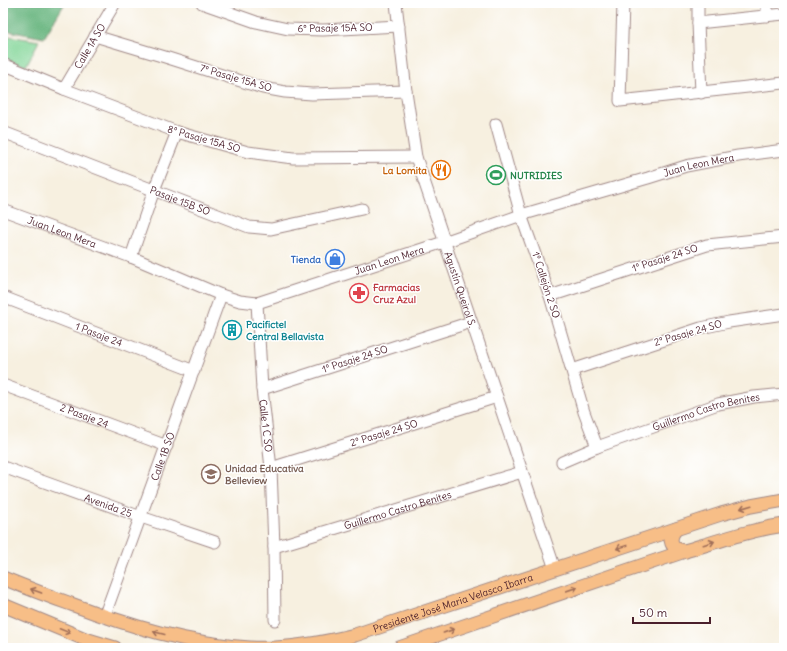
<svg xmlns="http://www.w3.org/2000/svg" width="787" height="651" font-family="Delius,sans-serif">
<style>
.green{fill:#82d597;stroke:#667a61}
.forest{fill:#69b680;stroke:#5a6a56}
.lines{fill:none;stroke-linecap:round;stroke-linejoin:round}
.minor-casing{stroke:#a08886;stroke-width:13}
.major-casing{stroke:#a08886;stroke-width:15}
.minor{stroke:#fff;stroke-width:11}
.major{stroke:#f7be87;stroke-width:13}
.oneway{stroke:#a06e59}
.labels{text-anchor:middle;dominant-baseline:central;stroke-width:3;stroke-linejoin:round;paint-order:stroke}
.street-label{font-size:10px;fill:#4a1f2b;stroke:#fff}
.food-label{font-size:10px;font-weight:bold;fill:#c56008;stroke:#fff;text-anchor:end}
.leisure-label{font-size:10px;font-weight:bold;fill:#27864d;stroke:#fff;text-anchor:start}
.shop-label{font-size:10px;font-weight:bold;fill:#366cbe;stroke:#fff;text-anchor:end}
.health-label{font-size:10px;font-weight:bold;fill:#be3a42;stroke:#fff;text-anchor:start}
.culture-label{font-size:10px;font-weight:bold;fill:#0d838f;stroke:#fff;text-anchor:start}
.education-label{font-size:10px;font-weight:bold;fill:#785e54;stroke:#fff;text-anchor:start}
</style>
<rect width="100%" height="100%" fill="#fff"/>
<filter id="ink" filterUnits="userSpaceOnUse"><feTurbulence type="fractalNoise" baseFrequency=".025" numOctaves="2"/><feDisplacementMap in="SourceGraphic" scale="8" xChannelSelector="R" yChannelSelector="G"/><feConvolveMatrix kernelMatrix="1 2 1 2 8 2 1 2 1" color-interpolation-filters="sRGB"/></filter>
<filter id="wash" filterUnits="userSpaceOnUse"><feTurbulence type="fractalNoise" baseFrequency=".012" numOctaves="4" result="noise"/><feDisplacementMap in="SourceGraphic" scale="16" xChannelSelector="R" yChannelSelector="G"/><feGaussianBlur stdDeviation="0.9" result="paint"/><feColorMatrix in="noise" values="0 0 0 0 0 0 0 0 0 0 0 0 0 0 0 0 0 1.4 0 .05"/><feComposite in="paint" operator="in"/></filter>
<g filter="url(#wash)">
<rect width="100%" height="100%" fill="#f7f0e0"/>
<path class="green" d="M 3,35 L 39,41 L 26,66 L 3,58 Z"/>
<path class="forest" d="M 3,3 L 65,3 L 44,38 L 3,30 Z"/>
</g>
<g filter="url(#ink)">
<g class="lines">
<defs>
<g id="minor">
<path d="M 202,3 L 256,22 L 288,29 L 323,30 L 399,26"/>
<path id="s1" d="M 396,3 L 406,91 L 416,157 L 555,569"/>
<path d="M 623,3 L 620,101 L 784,83"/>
<path d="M 698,3 L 698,23 L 701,93"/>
<path d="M 767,3 L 767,16"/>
<path d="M 698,23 L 784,14"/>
<path d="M 95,36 L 165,57 L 263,88 L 285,92 L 312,94 L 406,91"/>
<path d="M 3,64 L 64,89 L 177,132 L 248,152 L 293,158 L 416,157"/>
<path id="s2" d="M 64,89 L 115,3"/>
<path d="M 496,124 L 521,215 L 550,296 L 584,412 L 597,447"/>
<path id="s3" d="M 3,132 L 249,227 L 271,229 L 362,209"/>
<path id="s4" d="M 3,210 L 131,257 L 221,295 L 240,301 L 257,303 L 444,242 L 521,215 L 648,178 L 686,166 L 738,156 L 784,150"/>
<path d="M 131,257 L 154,190 L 177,132"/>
<path d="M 550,296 L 707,245 L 784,237"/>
<path id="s5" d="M 3,297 L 194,371"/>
<path id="s6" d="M 257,303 L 262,389 L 271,468 L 274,547 L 275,620"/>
<path d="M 572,370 L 701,328 L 729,322 L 784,314"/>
<path id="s7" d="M 3,385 L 167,446"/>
<path d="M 262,389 L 471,322"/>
<path id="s8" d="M 562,462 L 597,447 L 718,404 L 754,397 L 784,394"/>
<path id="s9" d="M 3,467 L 141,517 L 215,542"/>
<path d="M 271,468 L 497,397"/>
<path id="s10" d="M 274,547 L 522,472"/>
<path id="s11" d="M 104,617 L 221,295"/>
</g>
<g id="major">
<path d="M 676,529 C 667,539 671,550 685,551"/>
<path id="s12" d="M 3,578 C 25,587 48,596 71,604 C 129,626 188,644 250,648 C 284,650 322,643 355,635 L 721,514 L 751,506 L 784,500"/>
<path d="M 3,605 L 85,639 L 115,648"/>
<path d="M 399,648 L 685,551 C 718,541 750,530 784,525"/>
</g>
</defs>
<use href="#minor" class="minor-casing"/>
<use href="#major" class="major-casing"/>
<use href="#minor" class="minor"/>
<use href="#major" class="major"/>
</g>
<defs><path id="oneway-shaft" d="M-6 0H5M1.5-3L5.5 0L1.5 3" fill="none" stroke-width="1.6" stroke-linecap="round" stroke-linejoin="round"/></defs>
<g class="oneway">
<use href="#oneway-shaft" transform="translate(746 507) rotate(164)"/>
<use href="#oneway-shaft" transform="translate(709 543) rotate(-17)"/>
<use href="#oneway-shaft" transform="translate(622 547) rotate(162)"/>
<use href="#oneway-shaft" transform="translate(572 589) rotate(-19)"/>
<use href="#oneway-shaft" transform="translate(36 591) rotate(-160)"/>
<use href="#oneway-shaft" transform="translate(65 631) rotate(22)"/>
<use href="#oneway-shaft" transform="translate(449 631) rotate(-19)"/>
<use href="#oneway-shaft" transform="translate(159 633) rotate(-165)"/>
</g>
</g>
<defs>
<symbol id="restaurant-ring" viewBox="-11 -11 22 22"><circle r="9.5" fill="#fff" stroke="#e8710a" stroke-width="1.5"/><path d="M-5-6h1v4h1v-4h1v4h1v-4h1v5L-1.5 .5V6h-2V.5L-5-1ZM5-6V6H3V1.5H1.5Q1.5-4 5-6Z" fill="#e8710a"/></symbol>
<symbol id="stadium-ring" viewBox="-11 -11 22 22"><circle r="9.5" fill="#fff" stroke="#2e9e5b" stroke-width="1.5"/><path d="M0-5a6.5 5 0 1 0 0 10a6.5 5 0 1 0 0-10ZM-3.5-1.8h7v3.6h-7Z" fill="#2e9e5b"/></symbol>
<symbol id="shop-ring" viewBox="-11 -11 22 22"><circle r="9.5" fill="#fff" stroke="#3f7fe0" stroke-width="1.5"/><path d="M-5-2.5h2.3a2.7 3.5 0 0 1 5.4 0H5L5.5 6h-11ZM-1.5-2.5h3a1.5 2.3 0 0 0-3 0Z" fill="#3f7fe0"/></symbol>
<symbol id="pharmacy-ring" viewBox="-11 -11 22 22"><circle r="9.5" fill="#fff" stroke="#e0444e" stroke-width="1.5"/><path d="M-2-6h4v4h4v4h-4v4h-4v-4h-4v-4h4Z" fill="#e0444e"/></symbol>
<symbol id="building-ring" viewBox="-11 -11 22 22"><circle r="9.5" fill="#fff" stroke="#0f9aa8" stroke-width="1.5"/><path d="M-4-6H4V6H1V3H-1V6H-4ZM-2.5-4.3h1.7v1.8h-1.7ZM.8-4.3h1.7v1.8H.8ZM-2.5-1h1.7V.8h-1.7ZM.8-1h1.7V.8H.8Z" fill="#0f9aa8"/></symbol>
<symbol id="school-ring" viewBox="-11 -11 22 22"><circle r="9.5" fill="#fff" stroke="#8d6e63" stroke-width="1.5"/><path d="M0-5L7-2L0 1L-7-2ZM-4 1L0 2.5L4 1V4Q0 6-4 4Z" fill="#8d6e63"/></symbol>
</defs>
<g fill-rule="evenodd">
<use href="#restaurant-ring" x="430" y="159" width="22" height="22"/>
<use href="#stadium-ring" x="485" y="164" width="22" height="22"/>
<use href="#shop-ring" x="324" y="248" width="22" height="22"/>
<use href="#pharmacy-ring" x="348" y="282" width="22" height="22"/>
<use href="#building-ring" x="221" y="319" width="22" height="22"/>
<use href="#school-ring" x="200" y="463" width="22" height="22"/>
</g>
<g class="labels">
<g class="street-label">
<text transform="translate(335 28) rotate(-1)">6º Pasaje 15A SO</text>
<text stroke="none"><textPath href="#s2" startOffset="50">Calle 1A SO</textPath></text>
<text transform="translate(236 78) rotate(16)">7º Pasaje 15A SO</text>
<text transform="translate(204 139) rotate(16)">8º Pasaje 15A SO</text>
<text stroke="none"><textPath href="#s4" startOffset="734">Juan Leon Mera</textPath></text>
<text stroke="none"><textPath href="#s3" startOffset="190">Pasaje 15B SO</textPath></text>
<text stroke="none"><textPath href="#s4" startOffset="63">Juan Leon Mera</textPath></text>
<text transform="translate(665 258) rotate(-18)">1º Pasaje 24 SO</text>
<text stroke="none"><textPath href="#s4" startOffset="410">Juan Leon Mera</textPath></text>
<text transform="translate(546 285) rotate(72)">1º Callejón 2 SO</text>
<text stroke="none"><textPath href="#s1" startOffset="295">Agustín Queirol S.</textPath></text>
<text transform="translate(688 333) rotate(-16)">2º Pasaje 24 SO</text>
<text stroke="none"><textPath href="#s5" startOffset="103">1 Pasaje 24</textPath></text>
<text transform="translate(355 359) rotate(-18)">1º Pasaje 24 SO</text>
<text stroke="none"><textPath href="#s8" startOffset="153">Guillermo Castro Benites</textPath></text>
<text stroke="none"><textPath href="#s7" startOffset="87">2 Pasaje 24</textPath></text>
<text stroke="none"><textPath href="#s6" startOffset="123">Calle 1 C SO</textPath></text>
<text transform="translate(384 433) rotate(-17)">2º Pasaje 24 SO</text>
<text stroke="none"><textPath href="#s11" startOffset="171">Calle 1B SO</textPath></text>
<text stroke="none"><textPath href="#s9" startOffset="112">Avenida 25</textPath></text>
<text stroke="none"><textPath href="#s10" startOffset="129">Guillermo Castro Benites</textPath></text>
<text stroke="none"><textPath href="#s12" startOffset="467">Presidente José Maria Velasco Ibarra</textPath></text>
</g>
<g class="food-label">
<text x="427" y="170">La Lomita</text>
</g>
<g class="leisure-label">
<text x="510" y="175">NUTRIDIES</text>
</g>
<g class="shop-label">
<text x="321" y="259">Tienda</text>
</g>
<g class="health-label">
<text x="373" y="287">Farmacias<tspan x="373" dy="12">Cruz Azul</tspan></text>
</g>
<g class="culture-label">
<text x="246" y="324">Pacifictel<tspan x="246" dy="12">Central Bellavista</tspan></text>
</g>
<g class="education-label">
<text x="225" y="468">Unidad Educativa<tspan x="225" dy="12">Belleview</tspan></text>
</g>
</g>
<rect width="787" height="651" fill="none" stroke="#fff" stroke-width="16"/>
<path d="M633 617v6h77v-6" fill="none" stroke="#4a1f2b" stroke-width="2"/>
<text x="639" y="617" font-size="12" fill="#4a1f2b" stroke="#ffffff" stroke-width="3" paint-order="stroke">50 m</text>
</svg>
